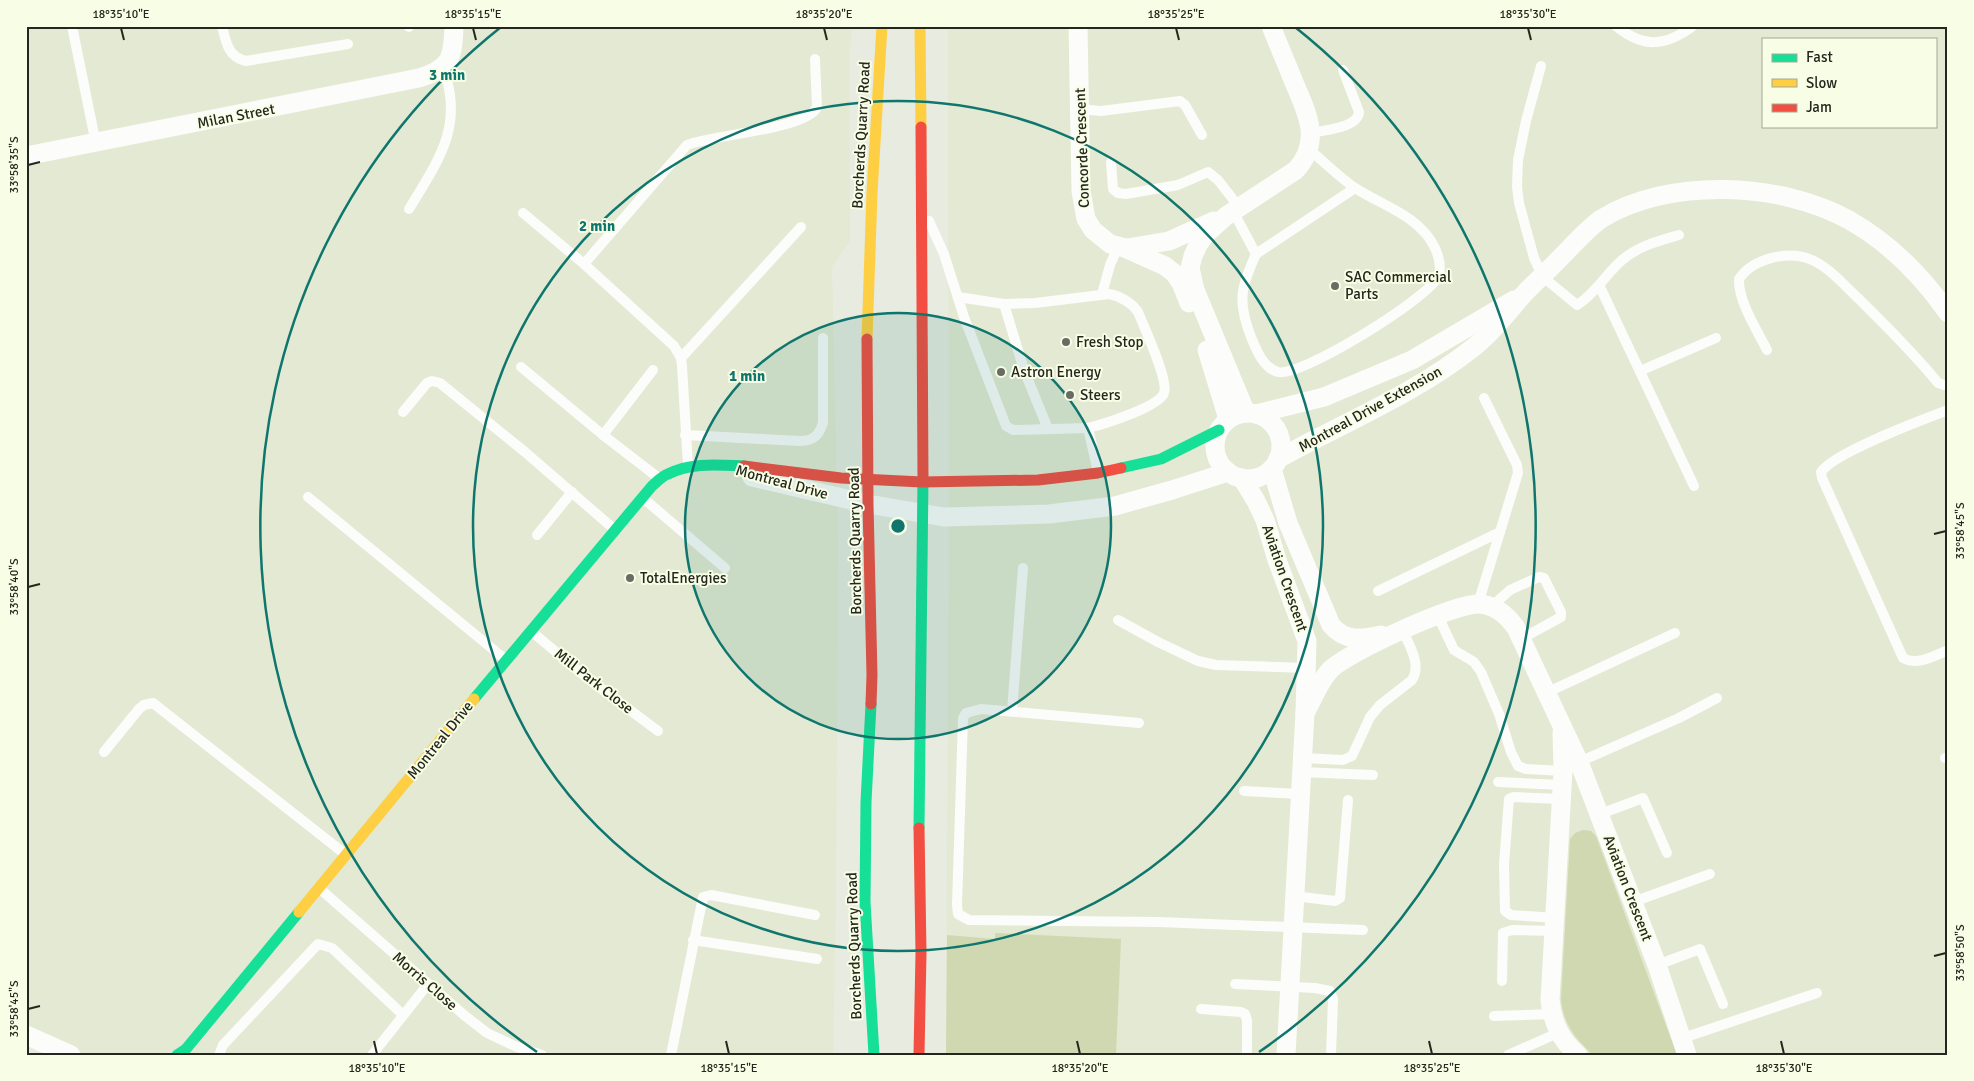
<svg xmlns="http://www.w3.org/2000/svg" width="1974" height="1081" font-family="Signika,sans-serif">
<style>
.built{fill:#e3e9d2;fill-rule:evenodd}
.green{fill:#cfd8b1}
.lines{fill:none;stroke-linecap:round;stroke-linejoin:round}
.lane{stroke:#fcfcfa;stroke-width:10}
.street{stroke:#fcfcfa;stroke-width:19}
.fast{stroke:#16e098;stroke-width:11}
.slow{stroke:#ffcf43;stroke-width:11}
.jam{stroke:#f24e42;stroke-width:11}
.ticks{fill:none;stroke:#25271e;stroke-width:2}
.ring{fill:none;stroke:#0f766e;stroke-width:2.5}
.poi-dot{fill:#696c62;stroke:#f8fee6;stroke-width:2}
.labels{text-anchor:middle;dominant-baseline:central;stroke-width:4;stroke-linejoin:round;paint-order:stroke}
.street-label{font-size:15px;fill:#25271e;stroke:#f8fee6}
.poi-label{font-size:15px;fill:#25271e;stroke:#f8fee6;text-anchor:start}
.centre{fill:#0f766e;stroke:#f8fee6;stroke-width:2.5}
.ring-label{font-size:15px;text-anchor:middle;font-weight:bold;fill:#0f766e;stroke:#f8fee6;stroke-width:4;stroke-linejoin:round;paint-order:stroke}
.neatline{fill:none;stroke:#25271e;stroke-width:2}
.ticks-label{font-size:12px;text-anchor:middle;fill:#25271e}
</style>
<rect width="100%" height="100%" fill="#e8ebdf"/>
<g class="built">
<path d="M 26,26 L 852,26 L 849,60 L 850,241 L 832,267 L 838,538 L 836,894 L 833,1055 L 71,1055 L 26,1035 Z"/>
<path d="M 948,26 L 1948,26 L 1948,1055 L 946,1055 L 949,519 ZM 1763,39 L 1935,39 L 1935,126 L 1763,126 Z"/>
</g>
<g class="green">
<path d="M 1583,830 L 1591,831 L 1596,836 L 1677,1055 L 1593,1055 C 1575,1038 1564,1025 1561,1000 L 1570,839 L 1575,833 Z"/>
<path d="M 995,933 L 1121,939 L 1116,1055 L 946,1055 L 947,935 L 995,939 Z"/>
</g>
<g class="lines">
<g class="lane">
<path d="M 72,26 L 96,144"/>
<path d="M 222,26 C 226,42 228,57 246,61 L 348,44"/>
<path d="M 409,26 L 409,27"/>
<path d="M 1616,26 C 1643,48 1665,47 1693,26"/>
<path d="M 1541,66 L 1526,121 L 1518,160 L 1517,187 L 1519,203 L 1534,258 L 1543,277 L 1577,305 C 1596,293 1605,275 1621,261 C 1638,246 1658,241 1679,235"/>
<path d="M 1080,109 L 1101,111 L 1180,101 L 1185,105 L 1202,135"/>
<path d="M 1311,133 C 1324,130 1358,128 1359,112 L 1343,70"/>
<path d="M 1111,162 L 1113,189 L 1118,193 L 1126,194 L 1178,185 L 1208,172 L 1218,180 L 1239,207"/>
<path d="M 409,209 C 438,161 465,126 443,68"/>
<path d="M 1233,211 L 1256,254 L 1355,188"/>
<path d="M 523,213 L 584,264 L 674,346 L 681,358 L 682,366 L 688,466"/>
<path d="M 929,221 L 944,254 L 964,317 L 1006,426 L 1013,430 L 1088,428 L 1098,472"/>
<path d="M 1256,254 C 1241,287 1237,301 1251,337 C 1256,349 1263,368 1278,372 C 1300,378 1427,299 1438,277 C 1442,268 1439,257 1435,248 C 1420,216 1383,206 1355,188 C 1339,177 1324,162 1309,149"/>
<path d="M 584,264 L 687,145 C 711,135 808,129 817,107 L 815,59"/>
<path d="M 1600,287 L 1694,486"/>
<path d="M 1102,294 L 1110,265 L 1118,247"/>
<path d="M 958,297 L 1004,304 L 1035,303 L 1109,294 C 1120,296 1132,303 1138,312 C 1144,327 1169,380 1164,393 C 1159,407 1104,424 1088,428"/>
<path d="M 1004,304 L 1024,370 L 1048,429"/>
<path d="M 1767,350 C 1757,330 1738,301 1739,279 C 1753,258 1789,250 1812,260 C 1830,268 1845,286 1859,299 C 1886,326 1914,353 1938,383 L 1944,385 L 1948,384"/>
<path d="M 681,358 L 801,227"/>
<path d="M 521,367 L 603,435 L 660,479"/>
<path d="M 1640,371 L 1716,338"/>
<path d="M 1948,410 C 1922,420 1835,452 1821,472 L 1822,478 L 1903,658 C 1917,666 1934,656 1948,650"/>
<path d="M 403,412 L 427,383 L 432,381 L 440,383 L 525,452 L 614,529"/>
<path d="M 603,435 L 653,370"/>
<path d="M 685,435 L 800,441 C 814,441 819,435 823,423 L 823,338"/>
<path d="M 308,497 L 506,660"/>
<path d="M 643,498 L 725,568"/>
<path d="M 537,535 L 572,492"/>
<path d="M 1378,591 L 1500,532"/>
<path d="M 1478,604 L 1518,473 L 1517,465 L 1484,398"/>
<path d="M 1491,607 L 1510,590 L 1539,577 L 1544,578 L 1561,612 L 1561,617 L 1521,639"/>
<path d="M 1438,616 L 1454,650 L 1474,662 L 1481,672 L 1499,714 L 1511,752 L 1518,766 L 1526,769 L 1563,771"/>
<path d="M 1118,620 L 1158,642 L 1198,661 L 1216,665 L 1306,668"/>
<path d="M 531,631 L 587,678 L 658,731"/>
<path d="M 1548,692 L 1675,633"/>
<path d="M 1012,711 L 1023,568"/>
<path d="M 1139,723 L 981,709 L 966,713 L 963,718 L 957,905 L 958,914 L 969,920 L 1159,922 L 1363,930"/>
<path d="M 104,752 L 139,709 L 144,705 L 153,703 L 345,854"/>
<path d="M 1302,758 L 1343,760 L 1352,756 L 1370,717 L 1380,705 L 1412,680 C 1422,665 1409,645 1403,631"/>
<path d="M 1945,758 L 1948,757"/>
<path d="M 1579,762 L 1679,718 L 1717,698"/>
<path d="M 1301,772 L 1373,775"/>
<path d="M 1498,782 L 1562,785"/>
<path d="M 1244,791 L 1300,794"/>
<path d="M 1600,814 L 1643,798 L 1667,853"/>
<path d="M 319,888 L 464,1015 L 487,1033 L 517,1047 L 542,1055"/>
<path d="M 1294,896 L 1335,901 L 1340,898 L 1348,800"/>
<path d="M 1633,902 L 1710,874"/>
<path d="M 1555,918 L 1511,915 L 1505,911 L 1504,864 L 1509,799 L 1514,797 L 1561,799"/>
<path d="M 693,940 L 817,959"/>
<path d="M 1657,965 L 1700,949 L 1723,1004"/>
<path d="M 1502,981 L 1503,933 L 1512,930 L 1554,931"/>
<path d="M 1235,984 L 1315,988 L 1330,991 L 1333,999 L 1331,1055"/>
<path d="M 1201,1009 L 1241,1012 L 1245,1014 L 1247,1020 L 1247,1055"/>
<path d="M 1494,1016 L 1552,1014"/>
<path d="M 1683,1038 L 1817,993"/>
<path d="M 219,1055 L 223,1045 L 318,944 L 332,948 L 403,1015"/>
<path d="M 372,1055 L 428,984"/>
<path d="M 671,1055 L 703,897 L 711,895 L 815,915"/>
<path d="M 1508,1055 L 1558,1033"/>
</g>
<g class="street">
<path d="M 1078,26 L 1081,191 L 1086,219 L 1093,230 L 1110,244 L 1125,248 L 1165,266 L 1174,273 L 1181,283 L 1189,303"/>
<path d="M 26,156 L 419,78 C 451,68 453,58 454,26"/>
<path d="M 1127,248 L 1169,241 L 1214,221"/>
<path d="M 1207,350 L 1228,419"/>
<path d="M 1246,413 L 1195,290 L 1190,268 L 1193,256 L 1198,245 L 1206,234 L 1226,216 L 1296,170 C 1323,140 1306,111 1293,80 C 1286,62 1278,44 1271,26"/>
<circle cx="1248" cy="446" r="33"/>
<path d="M 1256,414 L 1324,397 L 1412,360 L 1514,300"/>
<path d="M 1278,459 C 1343,423 1415,394 1474,347 C 1493,332 1507,313 1523,295 C 1536,281 1550,269 1563,255 C 1575,243 1587,229 1601,219 C 1669,177 1781,182 1849,220 C 1888,242 1922,276 1948,313"/>
<path d="M 1272,469 L 1288,523 L 1331,625 C 1345,642 1362,639 1381,635"/>
<path d="M 752,477 L 868,504 L 944,517 L 1049,514 L 1115,506 L 1172,490 L 1228,472"/>
<path d="M 1242,478 L 1256,501 L 1265,520 L 1277,560 L 1307,641 L 1305,713 L 1286,1055"/>
<path d="M 1305,713 C 1313,699 1319,682 1330,670 C 1348,652 1455,603 1479,604 C 1495,605 1507,615 1516,628 L 1579,762 L 1657,965 L 1687,1055"/>
<path d="M 1562,733 L 1563,771 L 1550,1000 C 1553,1024 1560,1039 1578,1055"/>
<path d="M 26,1035 L 71,1055"/>
</g>
<g class="fast">
<path d="M 1121,468 L 1161,459 L 1219,430"/>
<path d="M 474,699 L 652,486 C 657,482 662,476 668,474 C 691,462 719,465 744,466"/>
<path d="M 871,704 L 866,802 L 865,902 L 874,1055"/>
<path d="M 919,828 L 923,478"/>
<path d="M 177,1055 L 186,1049 L 299,912"/>
</g>
<g class="slow">
<path d="M 920,26 L 921,127"/>
<path d="M 867,339 L 872,193 L 882,26"/>
<path d="M 299,912 L 474,699"/>
</g>
<g class="jam">
<path d="M 921,127 L 923,478"/>
<path d="M 867,339 L 868,504 L 872,675 L 871,704"/>
<path d="M 744,466 L 841,478 L 922,482 L 1038,480 L 1098,473 L 1121,468"/>
<path d="M 919,1055 L 921,953 L 919,828"/>
</g>
</g>
<path class="ticks" d="M 121,28 L 124,40M 473,28 L 476,40M 824,28 L 827,40M 1176,28 L 1179,40M 1528,28 L 1531,40M 28,165 L 40,162M 1934,534 L 1946,531M 28,587 L 40,584M 1934,956 L 1946,953M 28,1009 L 40,1006M 374,1041 L 377,1054M 726,1041 L 729,1054M 1077,1041 L 1080,1054M 1429,1041 L 1432,1054M 1781,1041 L 1784,1054"/>
<circle cx="898" cy="526" r="213" fill="#0f766e" fill-opacity=".12"/>
<g class="ring">
<circle cx="898" cy="526" r="213"/>
<circle cx="898" cy="526" r="425"/>
<path d="M537 1052A638 638 0 0 1 501 27M1295 27A638 638 0 0 1 1259 1052"/>
</g>
<g class="poi-dot">
<circle cx="1335" cy="286" r="5"/>
<circle cx="1066" cy="342" r="5"/>
<circle cx="1001" cy="372" r="5"/>
<circle cx="1070" cy="395" r="5"/>
<circle cx="630" cy="578" r="5"/>
</g>
<g class="labels">
<g class="street-label">
<text transform="translate(236 116) rotate(-11)">Milan Street</text>
<text transform="translate(861 135) rotate(-87)">Borcherds Quarry Road</text>
<text transform="translate(1082 148) rotate(-92)">Concorde Crescent</text>
<text transform="translate(1370 409) rotate(-29)">Montreal Drive Extension</text>
<text transform="translate(782 482) rotate(15)">Montreal Drive</text>
<text transform="translate(855 541) rotate(-91)">Borcherds Quarry Road</text>
<text transform="translate(1285 578) rotate(71)">Aviation Crescent</text>
<text transform="translate(594 681) rotate(38)">Mill Park Close</text>
<text transform="translate(440 740) rotate(-51)">Montreal Drive</text>
<text transform="translate(1628 888) rotate(69)">Aviation Crescent</text>
<text transform="translate(854 946) rotate(-92)">Borcherds Quarry Road</text>
<text transform="translate(425 981) rotate(41)">Morris Close</text>
</g>
<g class="poi-label">
<text x="1345" y="277">SAC Commercial<tspan x="1345" dy="17">Parts</tspan></text>
<text x="1076" y="342">Fresh Stop</text>
<text x="1011" y="372">Astron Energy</text>
<text x="1080" y="395">Steers</text>
<text x="640" y="578">TotalEnergies</text>
</g>
</g>
<circle cx="898" cy="526" r="8" class="centre"/>
<g class="ring-label">
<text x="447" y="80">3 min</text>
<text x="597" y="231">2 min</text>
<text x="747" y="381">1 min</text>
</g>
<rect width="1974" height="1081" fill="none" stroke="#f8fee6" stroke-width="55"/>
<rect x="1762" y="38" width="175" height="90" fill="#f8fee6" stroke="#a4a896"/>
<rect x="1772" y="54" width="25" height="8" fill="#16e098" stroke="#a4a896"/>
<text x="1806" y="62" font-size="15" fill="#25271e">Fast</text>
<rect x="1772" y="79" width="25" height="8" fill="#ffcf43" stroke="#a4a896"/>
<text x="1806" y="88" font-size="15" fill="#25271e">Slow</text>
<rect x="1772" y="104" width="25" height="8" fill="#f24e42" stroke="#a4a896"/>
<text x="1806" y="112" font-size="15" fill="#25271e">Jam</text>
<rect x="28" y="28" width="1918" height="1026" class="neatline"/>
<g class="ticks-label">
<text x="121" y="18">18°35'10"E</text>
<text x="473" y="18">18°35'15"E</text>
<text x="824" y="18">18°35'20"E</text>
<text x="1176" y="18">18°35'25"E</text>
<text x="1528" y="18">18°35'30"E</text>
<text transform="translate(14 165) rotate(-90)" y="4">33°58'35"S</text>
<text transform="translate(1960 531) rotate(-90)" y="4">33°58'45"S</text>
<text transform="translate(14 587) rotate(-90)" y="4">33°58'40"S</text>
<text transform="translate(1960 953) rotate(-90)" y="4">33°58'50"S</text>
<text transform="translate(14 1009) rotate(-90)" y="4">33°58'45"S</text>
<text x="377" y="1072">18°35'10"E</text>
<text x="729" y="1072">18°35'15"E</text>
<text x="1080" y="1072">18°35'20"E</text>
<text x="1432" y="1072">18°35'25"E</text>
<text x="1784" y="1072">18°35'30"E</text>
</g>
</svg>
